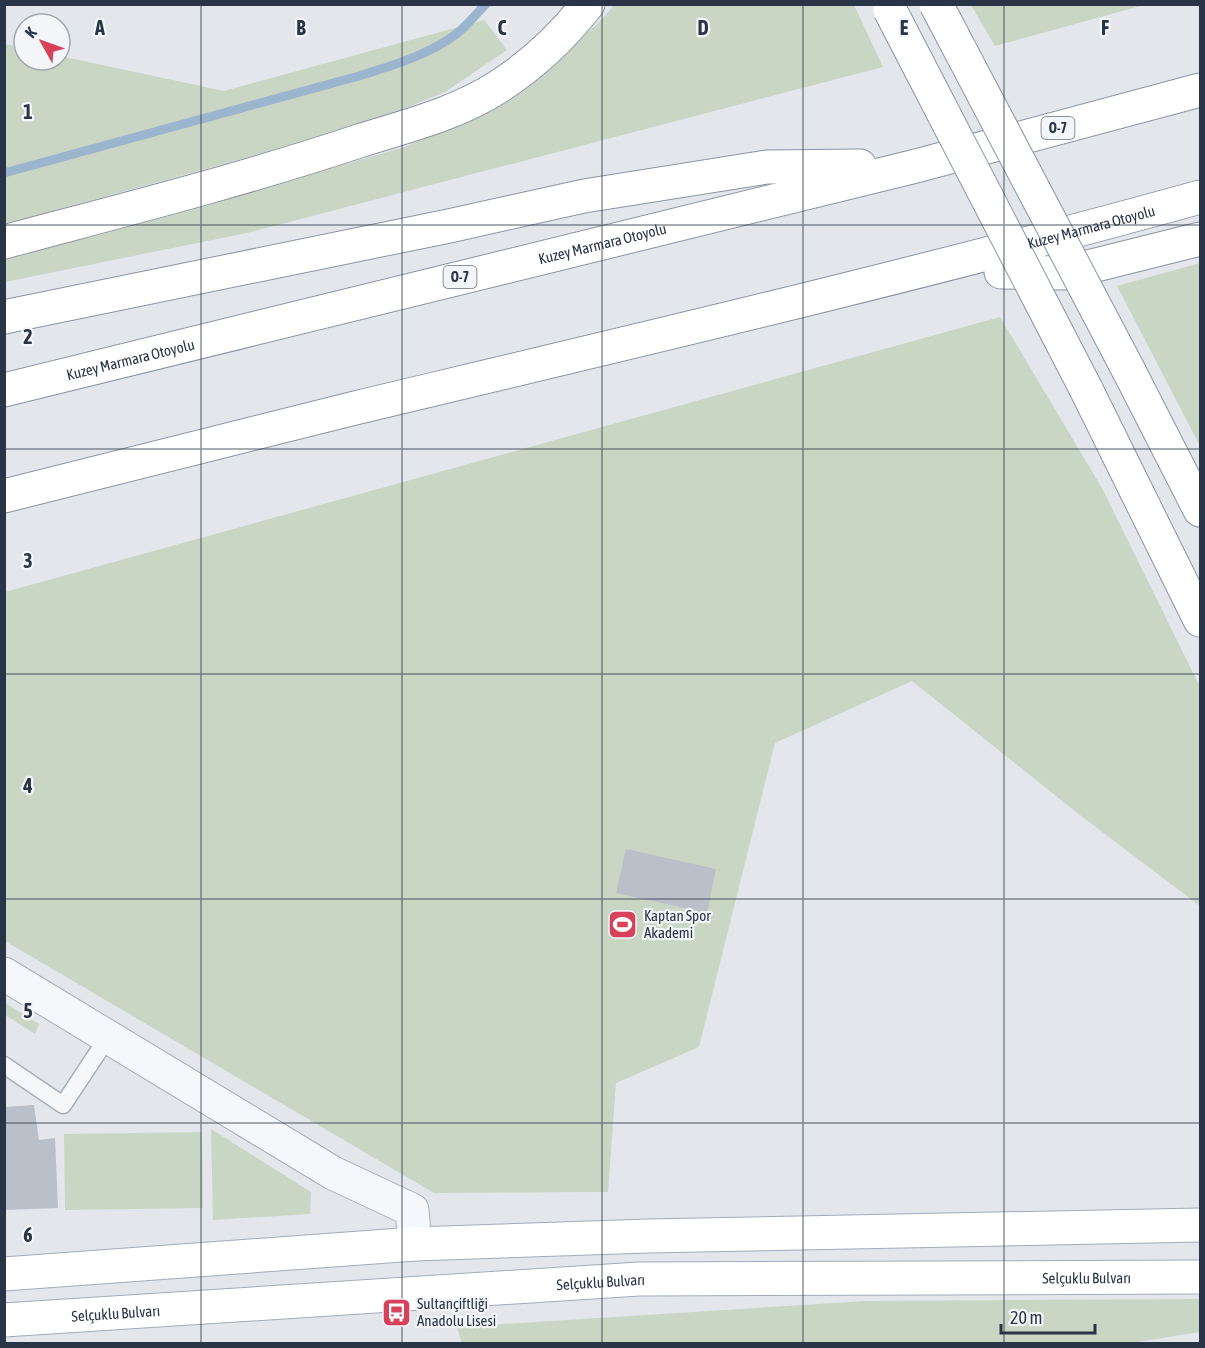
<svg xmlns="http://www.w3.org/2000/svg" width="1205" height="1348" font-family="'Asap Condensed',sans-serif">
<style>
.green{fill:#c9d6c4}
.lines{fill:none;stroke-linecap:round;stroke-linejoin:round}
.stream{stroke:#9cb5ce;stroke-width:9}
.building{fill:#bac0ca}
.lane-casing{stroke:#a7aeb7;stroke-width:19}
.street-casing{stroke:#a7aeb7;stroke-width:35}
.primary-casing{stroke:#a1abb9;stroke-width:35}
.highway-casing{stroke:#8994a4;stroke-width:35}
.lane{stroke:#f6f7fa;stroke-width:16}
.street{stroke:#f6f7fa;stroke-width:33}
.primary{stroke:#fff;stroke-width:33}
.highway{stroke:#fff;stroke-width:33}
.highway-bridge-casing{stroke:#8994a4;stroke-width:35;stroke-linecap:butt}
.highway-bridge{stroke:#fff;stroke-width:33}
.grid{fill:none;stroke:#293446;stroke-width:1.5;stroke-opacity:0.55}
.labels{text-anchor:middle;dominant-baseline:central;stroke-width:4.5;stroke-linejoin:round;paint-order:stroke}
.shield{fill:#f3f6f9;stroke:#666e7c;stroke-width:1.5}
.shield-label{font-size:14px;font-weight:bold;fill:#293446}
.street-label{font-size:15px;fill:#293446;stroke:#f3f6f9}
.poi-label{font-size:15px;fill:#293446;stroke:#f3f6f9;text-anchor:start}
.grid-label{font-size:20px;text-anchor:middle;font-weight:bold;fill:#293446;stroke:#f3f6f9;stroke-width:4.5;stroke-linejoin:round;paint-order:stroke}
</style>
<rect width="100%" height="100%" fill="#e3e7ec"/>
<g class="green">
<path d="M 614,5 L 854,5 L 883,67 L 247,233 L 5,282 L 5,260 L 405,147 L 499,106 L 557,62 L 604,17 Z"/>
<path d="M 971,5 L 1144,5 L 995,46 Z"/>
<path d="M 484,20 L 507,50 L 445,92 L 386,116 L 281,148 L 5,224 L 5,44 L 24,48 L 24,60 L 60,60 L 60,56 L 224,91 Z"/>
<path d="M 1200,263 L 1200,446 L 1117,286 Z"/>
<path d="M 1000,317 L 1102,488 L 1200,687 L 1200,906 L 1076,812 L 912,681 L 775,743 L 699,1047 L 616,1083 L 608,1192 L 434,1193 L 5,941 L 5,592 Z"/>
<path d="M 5,1003 L 39,1024 L 35,1034 L 5,1015 Z"/>
<path d="M 211,1129 L 311,1192 L 310,1214 L 213,1220 Z"/>
<path d="M 202,1132 L 203,1208 L 65,1210 L 64,1134 Z"/>
<path d="M 1200,1299 L 1200,1332 L 1125,1344 L 462,1344 L 457,1327 L 865,1301 Z"/>
</g>
<g class="lines">
<path class="stream" d="M 4,173 L 359,76 C 393,65 426,56 455,35 C 467,26 476,14 486,4"/>
</g>
<g class="building">
<path d="M 626,849 L 716,869 L 707,913 L 616,893 Z"/>
<path d="M 34,1105 L 39,1140 L 55,1138 L 58,1208 L 4,1210 L 4,1107 Z"/>
</g>
<g class="lines">
<defs>
<path id="lane" d="M 4,1065 L 63,1105 L 108,1037"/>
<path id="street" d="M 4,974 L 333,1173 L 412,1210 L 415,1244"/>
<g id="primary">
<path d="M 4,1274 L 415,1244 L 648,1236 L 1200,1225"/>
<path id="s1" d="M 4,1320 L 639,1279 L 1200,1277"/>
</g>
<g id="highway">
<path d="M 4,242 C 123,210 242,180 359,141 C 406,126 456,114 498,87 C 532,65 563,36 588,4"/>
<path d="M 1001,272 L 1064,273 L 1200,239"/>
<path d="M 4,317 L 449,226 L 584,196 L 767,167 L 860,166"/>
<path d="M 1129,371 L 1200,510"/>
<path d="M 1086,389 L 1200,620"/>
<path id="s2" d="M 4,390 L 916,166 L 1200,90"/>
<path id="s3" d="M 4,496 C 123,467 241,436 359,407 C 640,340 922,274 1200,197"/>
</g>
</defs>
<use href="#lane" class="lane-casing"/>
<use href="#street" class="street-casing"/>
<use href="#primary" class="primary-casing"/>
<use href="#highway" class="highway-casing"/>
<use href="#lane" class="lane"/>
<use href="#street" class="street"/>
<use href="#primary" class="primary"/>
<use href="#highway" class="highway"/>
<defs>
<g id="highway-bridge">
<path d="M 936,4 L 1129,371"/>
<path d="M 890,10 L 1086,389"/>
</g>
</defs>
<use href="#highway-bridge" class="highway-bridge-casing"/>
<use href="#highway-bridge" class="highway-bridge"/>
</g>
<path class="grid" d="M 201,4 L 201,1344M 402,4 L 402,1344M 602,4 L 602,1344M 803,4 L 803,1344M 1004,4 L 1004,1344M 4,225 L 1200,225M 4,449 L 1200,449M 4,674 L 1200,674M 4,899 L 1200,899M 4,1123 L 1200,1123"/>
<defs>
<symbol id="stadium-square" viewBox="-11 -11 22 22"><rect x="-9" y="-9" width="18" height="18" rx="4" fill="#d7425a" stroke="#f3f6f9"/><path d="M0-5a6.5 5 0 1 0 0 10a6.5 5 0 1 0 0-10ZM-3.5-1.8h7v3.6h-7Z" fill="#fff"/></symbol>
<symbol id="bus-square" viewBox="-11 -11 22 22"><rect x="-9" y="-9" width="18" height="18" rx="4" fill="#d7425a" stroke="#f3f6f9"/><path d="M-5-6H5V4H4V6H2V4H-2V6H-4V4H-5ZM-3.5-4V0h7V-4ZM-3.5 1.2v1.5H-2V1.2ZM2 1.2v1.5H3.5V1.2Z" fill="#fff"/></symbol>
</defs>
<g fill-rule="evenodd">
<use href="#stadium-square" x="606" y="908" width="33" height="33"/>
<use href="#bus-square" x="380" y="1296" width="33" height="33"/>
</g>
<g class="labels">
<g class="shield">
<rect x="1041.5" y="117" width="33" height="22" rx="4.5"/>
<rect x="443.5" y="266" width="33" height="22" rx="4.5"/>
</g>
<g class="shield-label">
<text x="1058" y="128">O-7</text>
<text x="460" y="277">O-7</text>
</g>
<g class="street-label">
<text stroke="none"><textPath href="#s3" startOffset="1120">Kuzey Marmara Otoyolu</textPath></text>
<text stroke="none"><textPath href="#s2" startOffset="616">Kuzey Marmara Otoyolu</textPath></text>
<text stroke="none"><textPath href="#s2" startOffset="130">Kuzey Marmara Otoyolu</textPath></text>
<text stroke="none"><textPath href="#s1" startOffset="1084">Selçuklu Bulvarı</textPath></text>
<text stroke="none"><textPath href="#s1" startOffset="598">Selçuklu Bulvarı</textPath></text>
<text stroke="none"><textPath href="#s1" startOffset="112">Selçuklu Bulvarı</textPath></text>
</g>
<g class="poi-label">
<text x="644" y="915">Kaptan Spor<tspan x="644" dy="17">Akademi</tspan></text>
<text x="417" y="1303">Sultançiftliği<tspan x="417" dy="17">Anadolu Lisesi</tspan></text>
</g>
</g>
<g class="grid-label">
<text x="100" y="35">A</text>
<text x="301" y="35">B</text>
<text x="502" y="35">C</text>
<text x="703" y="35">D</text>
<text x="904" y="35">E</text>
<text x="1105" y="35">F</text>
<text x="28" y="119">1</text>
<text x="28" y="344">2</text>
<text x="28" y="568">3</text>
<text x="28" y="793">4</text>
<text x="28" y="1018">5</text>
<text x="28" y="1242">6</text>
</g>
<rect width="1205" height="1348" fill="none" stroke="#293446" stroke-width="12"/>
<g transform="translate(42 42) rotate(310)"><circle r="28" fill="#f3f6f9" stroke="#a2a8b1" stroke-width="1.5"/>
<path d="M0-4.5L10 22L0 15L-10 22Z" fill="#d7425a"/>
<text y="-9" font-size="16" font-weight="bold" text-anchor="middle" fill="#293446">K</text>
</g>
<path d="M1001 1324v9h94v-9" fill="none" stroke="#293446" stroke-width="3"/>
<text x="1010" y="1324" font-size="18" fill="#293446" stroke="#f3f6f9" stroke-width="4.5" paint-order="stroke">20 m</text>
</svg>
